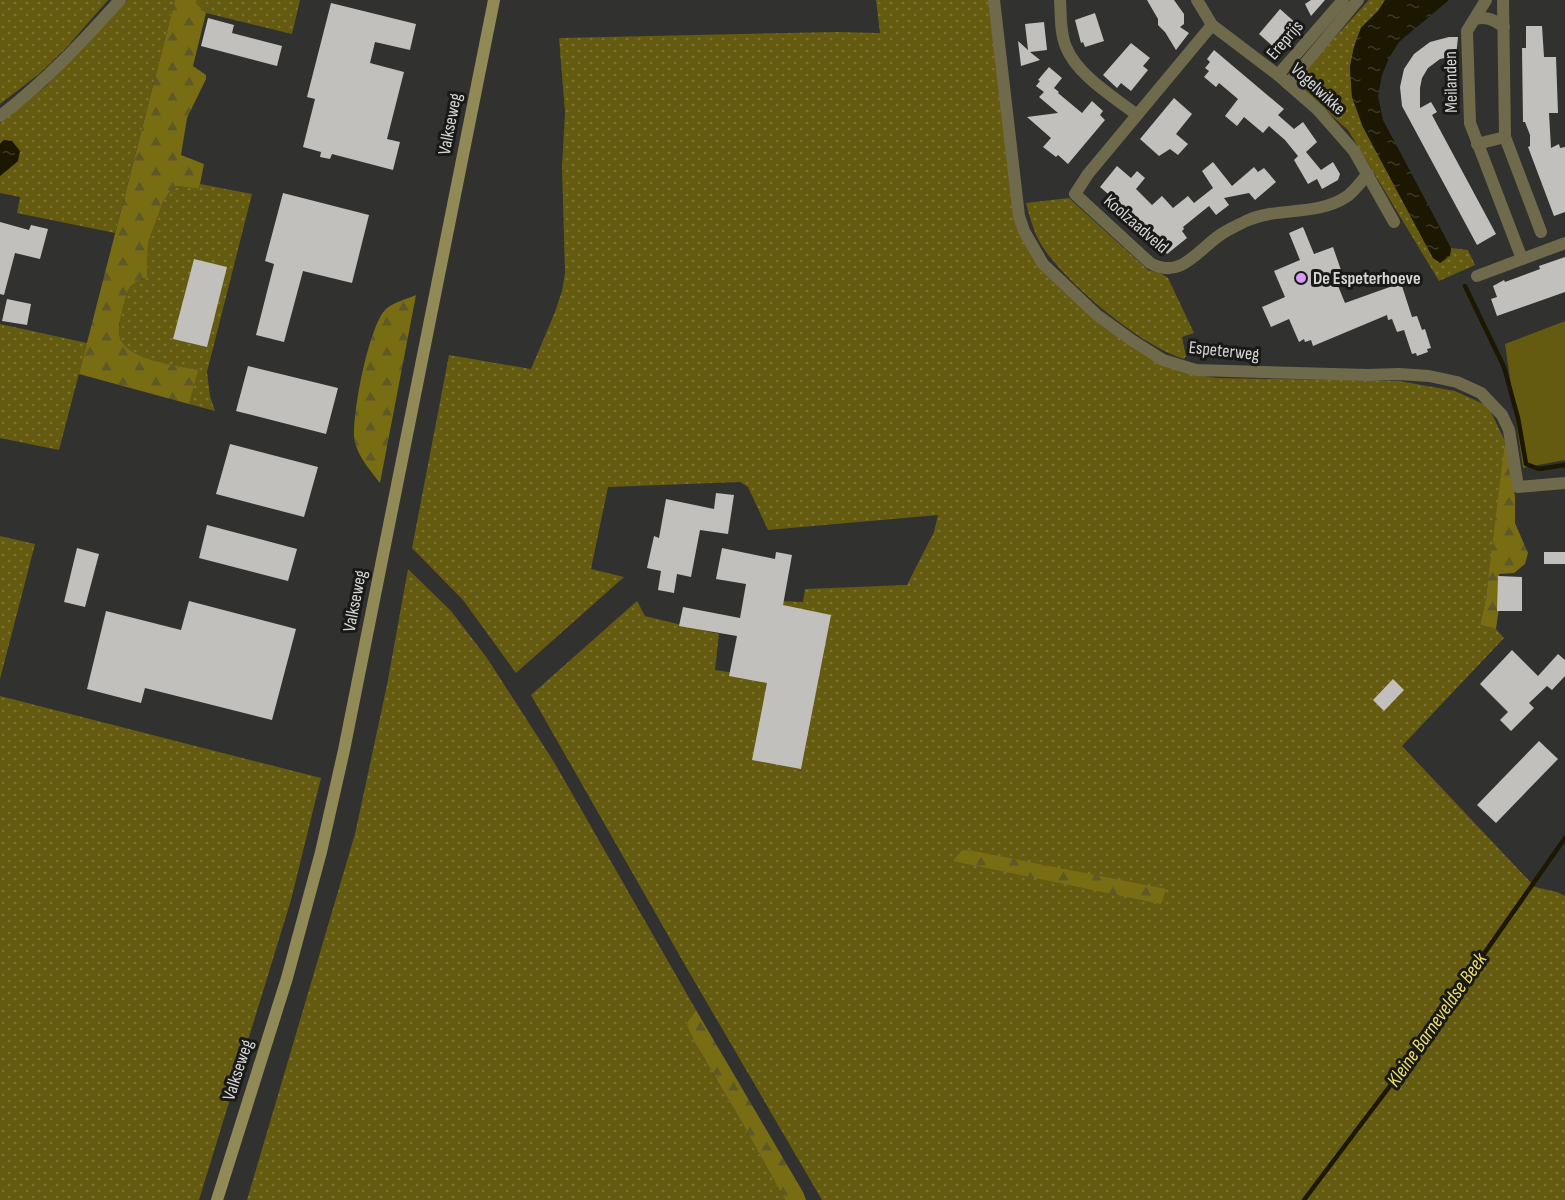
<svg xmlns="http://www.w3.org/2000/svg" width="1565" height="1200" font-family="'Sofia Sans Condensed',sans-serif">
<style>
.grass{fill:url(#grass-dots)}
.forest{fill:url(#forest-firs)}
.garden{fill:#655b10}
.water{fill:url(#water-ripples)}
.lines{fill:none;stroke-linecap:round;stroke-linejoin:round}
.stream{stroke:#1b1701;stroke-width:4.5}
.building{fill:#c1c0bd}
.minor{stroke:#6f6a4b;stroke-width:12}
.secondary{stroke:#918a57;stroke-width:12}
.poi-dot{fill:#d59bfb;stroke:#191918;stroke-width:2}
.labels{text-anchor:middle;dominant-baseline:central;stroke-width:6;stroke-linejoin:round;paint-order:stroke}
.street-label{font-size:18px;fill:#d6d6d4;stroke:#191918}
.poi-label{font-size:18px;font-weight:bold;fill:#d6d6d4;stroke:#191918;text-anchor:start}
.water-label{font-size:20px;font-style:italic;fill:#eddd6d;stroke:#191918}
</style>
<defs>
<pattern id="grass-dots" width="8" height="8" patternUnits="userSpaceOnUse" patternTransform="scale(1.5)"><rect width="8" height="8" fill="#655b10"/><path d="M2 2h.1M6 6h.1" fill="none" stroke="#7a7232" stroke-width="1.8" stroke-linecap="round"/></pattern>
<pattern id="forest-firs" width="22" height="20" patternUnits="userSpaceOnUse" patternTransform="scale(1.5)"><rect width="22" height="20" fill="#796d14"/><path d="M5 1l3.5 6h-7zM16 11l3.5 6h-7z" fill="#5f5928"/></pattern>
<pattern id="water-ripples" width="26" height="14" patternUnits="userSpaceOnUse" patternTransform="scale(1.5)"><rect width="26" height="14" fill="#1b1701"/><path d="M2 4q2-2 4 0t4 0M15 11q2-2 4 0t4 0" fill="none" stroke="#3b3825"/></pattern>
</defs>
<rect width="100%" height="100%" fill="#31312f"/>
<g class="grass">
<path d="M 0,0 L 108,0 L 66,48 L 39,74 L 0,104 Z"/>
<path d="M 127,0 L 175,0 L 115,233 L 17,213 L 20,197 L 0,193 L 0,176 L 18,161 L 4,140 L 0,144 L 0,123 L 46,86 Z"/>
<path d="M 197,0 L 300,0 L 292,34 L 206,13 L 196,3 Z"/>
<path d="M 876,0 L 990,0 L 1014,205 L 1059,287 L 1191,374 L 1217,378 L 1399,381 L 1455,391 L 1488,406 L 1505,441 L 1496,528 L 1486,598 L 1480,625 L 1496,629 L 1504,638 L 1402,746 L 1535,887 L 1557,892 L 1565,896 L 1565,1200 L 822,1200 L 689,972 L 531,695 L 637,601 L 645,616 L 719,634 L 715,670 L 767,678 L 780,601 L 803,602 L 805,589 L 907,585 L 934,532 L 938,515 L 768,530 L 748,487 L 740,482 L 608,487 L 591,569 L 624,577 L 516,673 L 463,600 L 412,548 L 449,355 L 531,369 L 555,312 L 562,291 L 565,273 L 562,167 L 565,112 L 559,38 L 836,32 L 880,33 Z"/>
<path d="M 1369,0 L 1385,0 L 1378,11 L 1361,28 L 1354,47 L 1350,67 L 1352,97 L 1363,127 L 1433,258 L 1450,256 L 1451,248 L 1468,250 L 1475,265 L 1439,281 L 1348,130 L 1303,90 L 1301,81 L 1304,71 Z"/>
<path d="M 200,184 L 252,194 L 207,372 L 210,396 L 215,411 L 189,404 L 197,370 C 176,365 131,361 121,340 C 116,330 121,318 123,308 C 128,288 127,284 147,278 L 148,243 L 163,202 L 171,190 L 177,186 L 199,189 Z"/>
<path d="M 1069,198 L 1148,270 L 1162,274 L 1168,278 L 1194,333 L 1182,337 L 1186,356 L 1184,359 C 1141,346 1067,284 1042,246 C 1034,233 1030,218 1026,203 Z"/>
<path d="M 0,324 L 87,343 L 59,450 L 0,438 Z"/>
<path d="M 0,536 L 35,544 L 0,679 Z"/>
<path d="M 408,569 L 451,611 L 487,658 L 554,762 L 696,1010 L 688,1021 L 687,1026 L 695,1043 L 740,1119 L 785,1200 L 247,1200 L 355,834 L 387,685 Z"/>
<path d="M 0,696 L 321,778 L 291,900 L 199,1200 L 0,1200 Z"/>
</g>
<g class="forest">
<path d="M 175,0 L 197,0 L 196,3 L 206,13 L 193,66 L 206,75 L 206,79 L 187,118 L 181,155 L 204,164 L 199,189 L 177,186 L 171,190 L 163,202 L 148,243 L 147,278 C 127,284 128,289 123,308 C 121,318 116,330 121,340 C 131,361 177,365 198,370 L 189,404 L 79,374 Z"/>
<path d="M 416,295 L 380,483 C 370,470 360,459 355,443 C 350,421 369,324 386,309 C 394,302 407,299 416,295 Z"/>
<path d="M 1505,441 L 1510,457 L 1515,497 L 1515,523 L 1528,553 L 1525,564 L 1514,573 L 1499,574 L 1499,608 L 1496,629 L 1480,625 L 1486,598 Z"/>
<path d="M 963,849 L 1166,889 L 1161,904 L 953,861 Z"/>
<path d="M 696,1010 L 803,1192 L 806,1200 L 785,1200 L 740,1119 L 695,1043 L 687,1026 L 688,1021 Z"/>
</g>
<path class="garden" d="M 1565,321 L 1565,460 L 1523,468 L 1505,344 Z"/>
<g class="water">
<path d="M 1385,0 L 1449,0 L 1399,42 L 1389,58 L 1382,75 L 1378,96 L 1383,120 L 1451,248 L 1450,256 L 1440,263 L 1433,258 L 1363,127 L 1352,97 L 1350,67 L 1354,47 L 1361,28 L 1378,11 Z"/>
<path d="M 4,140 L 12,141 L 20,151 L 18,161 L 0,176 L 0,144 Z"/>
</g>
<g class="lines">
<g class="stream">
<path d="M 1465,286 L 1504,367 L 1518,418 L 1526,464 L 1539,469 L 1565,465"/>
<path d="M 1304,1200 L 1411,1058 L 1565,838"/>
</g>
</g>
<g class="building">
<path d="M 1147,0 L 1174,0 L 1184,14 L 1184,24 L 1180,27 L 1189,33 L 1176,50 L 1165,32 L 1158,25 L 1158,19 Z"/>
<path d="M 1311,0 L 1325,0 L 1311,16 L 1305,4 Z"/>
<path d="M 331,3 L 416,24 L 410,50 L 375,42 L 370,63 L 404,72 L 387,139 L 400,142 L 393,170 L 332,154 L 330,159 L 320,157 L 321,152 L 303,147 L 315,99 L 307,97 Z"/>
<path d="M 1280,9 L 1298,25 L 1277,50 L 1259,34 Z"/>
<path d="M 1095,13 L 1104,41 L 1085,47 L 1083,42 L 1081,43 L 1075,20 Z"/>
<path d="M 208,18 L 234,25 L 232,33 L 282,46 L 277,66 L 201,46 Z"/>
<path d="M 1044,22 L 1047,50 L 1030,52 L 1040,60 L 1021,66 L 1018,41 L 1028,50 L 1025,24 Z"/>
<path d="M 1526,26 L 1542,26 L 1544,57 L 1556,57 L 1558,113 L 1549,113 L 1551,148 L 1559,144 L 1560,148 L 1565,147 L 1565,212 L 1554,216 L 1528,147 L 1530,146 L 1530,135 L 1525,122 L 1523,122 L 1522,48 L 1526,48 Z"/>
<path d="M 1449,37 L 1458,37 L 1456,56 L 1440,59 L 1428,68 L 1422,78 L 1420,88 L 1420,108 L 1431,102 L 1437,112 L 1432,115 L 1496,234 L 1477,245 L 1402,106 L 1400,87 L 1404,69 L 1414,54 L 1430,42 Z"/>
<path d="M 1131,43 L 1150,58 L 1143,66 L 1148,70 L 1131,91 L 1121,83 L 1117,88 L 1103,75 Z"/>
<path d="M 1214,50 L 1284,109 L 1278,115 L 1294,129 L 1303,122 L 1317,142 L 1306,152 L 1321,170 L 1333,162 L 1340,174 L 1338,180 L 1322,189 L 1317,179 L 1308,184 L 1294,160 L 1298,156 L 1285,140 L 1269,126 L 1263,133 L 1244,117 L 1237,126 L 1225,116 L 1238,99 L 1219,83 L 1216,87 L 1204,77 L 1209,71 L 1205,68 L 1210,62 L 1207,59 Z"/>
<path d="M 1049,67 L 1062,78 L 1054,88 L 1059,92 L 1058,93 L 1082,113 L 1092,101 L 1103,111 L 1100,115 L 1105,120 L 1068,164 L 1058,155 L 1056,157 L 1043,147 L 1051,138 L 1027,117 L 1058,113 L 1039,97 L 1044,92 L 1036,86 L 1040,81 L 1038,80 Z"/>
<path d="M 1174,98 L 1192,114 L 1176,134 L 1188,144 L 1178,155 L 1170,149 L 1159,156 L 1140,139 Z"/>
<path d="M 1213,162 L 1232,186 L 1254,167 L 1258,172 L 1264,168 L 1276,182 L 1255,200 L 1249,193 L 1224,198 L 1229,205 L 1216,215 L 1209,206 L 1183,227 L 1184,229 L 1182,231 L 1187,238 L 1167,254 L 1142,223 L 1100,187 L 1117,166 L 1131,178 L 1137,171 L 1145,178 L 1136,189 L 1152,205 L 1162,196 L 1173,208 L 1188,196 L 1194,203 L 1213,188 L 1202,171 Z"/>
<path d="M 283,193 L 369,215 L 352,283 L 303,271 L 284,342 L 256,335 L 274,264 L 265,261 Z"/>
<path d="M 0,222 L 29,230 L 31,225 L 48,229 L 40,259 L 15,253 L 4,295 L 0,294 Z"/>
<path d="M 1303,227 L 1314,254 L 1333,247 L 1342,273 L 1334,276 L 1345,303 L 1401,283 L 1412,317 L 1417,316 L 1422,330 L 1425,329 L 1431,348 L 1427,349 L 1428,352 L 1417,356 L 1416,353 L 1412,354 L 1404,330 L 1397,332 L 1392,319 L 1388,320 L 1387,315 L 1313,346 L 1311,340 L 1305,342 L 1304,339 L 1299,342 L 1289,319 L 1271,327 L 1262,307 L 1285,297 L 1274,271 L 1300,260 L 1289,233 Z"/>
<path d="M 1565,257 L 1565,292 L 1497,316 L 1491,299 L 1497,297 L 1493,286 L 1504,280 L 1505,282 L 1540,269 L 1539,266 Z"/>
<path d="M 194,259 L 227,267 L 207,347 L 173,339 Z"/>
<path d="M 7,299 L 31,304 L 27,325 L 2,321 Z"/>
<path d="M 248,366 L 338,388 L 326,434 L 236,411 Z"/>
<path d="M 230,444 L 318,467 L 304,517 L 216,494 Z"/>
<path d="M 716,493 L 734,495 L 728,534 L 700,530 L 691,577 L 677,574 L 674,593 L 658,590 L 661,571 L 647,568 L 654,536 L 659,538 L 666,499 L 714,509 Z"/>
<path d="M 207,525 L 297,549 L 288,581 L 199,558 Z"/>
<path d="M 77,548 L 99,554 L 85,607 L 64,602 Z"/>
<path d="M 722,548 L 775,559 L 776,552 L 792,555 L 783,605 L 831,615 L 801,769 L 752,760 L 767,683 L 729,676 L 737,636 L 679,626 L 683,607 L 740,618 L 746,584 L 716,579 Z"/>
<rect x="1544" y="552" width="21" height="12"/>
<path d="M 1498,576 L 1522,577 L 1522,611 L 1497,611 Z"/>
<path d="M 189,601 L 296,629 L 272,720 L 145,688 L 141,703 L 87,689 L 106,611 L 181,630 Z"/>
<path d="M 1512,650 L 1538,676 L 1558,654 L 1565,660 L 1565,676 L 1552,690 L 1547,686 L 1529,703 L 1534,708 L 1511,731 L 1500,720 L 1508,712 L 1480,684 Z"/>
<path d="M 1393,679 L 1404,690 L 1384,711 L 1373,700 Z"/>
<path d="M 1539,741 L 1558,759 L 1496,823 L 1477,805 Z"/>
</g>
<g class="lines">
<g class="minor">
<path d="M 994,0 L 1019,216 L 1024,231 L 1043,264 L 1097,315 L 1133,341 L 1163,360 L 1196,370 L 1368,375 L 1399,374 L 1429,376 L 1457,382 L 1481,393 L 1502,415 L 1509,430 L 1518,487 L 1565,483"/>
<path d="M 1060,0 C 1061,15 1060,33 1066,47 C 1077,75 1114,97 1137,115"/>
<path d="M 1197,0 L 1212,25 L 1278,75 L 1318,110 L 1354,151 L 1394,222"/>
<path d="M 1486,0 L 1467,31 L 1470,123 L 1522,259"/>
<path d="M 1503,0 L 1505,137 L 1541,232"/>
<path d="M 1475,19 C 1487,16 1494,20 1504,27"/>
<path d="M 1212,25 L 1088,174 L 1075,194 L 1150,263 C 1180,280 1197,251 1220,235 C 1227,230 1236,226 1244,222 C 1276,206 1315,217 1346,197 C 1354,192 1361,181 1368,174"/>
<path d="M 1278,75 L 1343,0"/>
<path d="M 1288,84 L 1358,0"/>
<path d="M 0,116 C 45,82 83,41 120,0"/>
<path d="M 1477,144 L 1505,137"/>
<path d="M 1477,276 L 1565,243"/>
</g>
<path class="secondary" d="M 217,1200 L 287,978 L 321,852 L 344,750 L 494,0"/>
</g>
<circle class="poi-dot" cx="1301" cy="278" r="6"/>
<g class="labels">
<g class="street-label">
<text transform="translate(1285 40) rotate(-49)">Ereprijs</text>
<text transform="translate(1451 82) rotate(-91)">Meilanden</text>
<text transform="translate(1318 89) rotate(43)">Vogelwikke</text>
<text transform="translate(450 124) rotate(-79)">Valkseweg</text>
<text transform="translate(1136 224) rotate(41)">Koolzaadveld</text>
<text transform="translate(1224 351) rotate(6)">Espeterweg</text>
<text transform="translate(355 601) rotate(-79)">Valkseweg</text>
<text transform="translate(238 1070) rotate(-72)">Valkseweg</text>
</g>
<g class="poi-label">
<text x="1313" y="278">De Espeterhoeve</text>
</g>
<g class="water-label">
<text transform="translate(1437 1020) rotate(-55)">Kleine Barneveldse Beek</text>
</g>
</g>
</svg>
